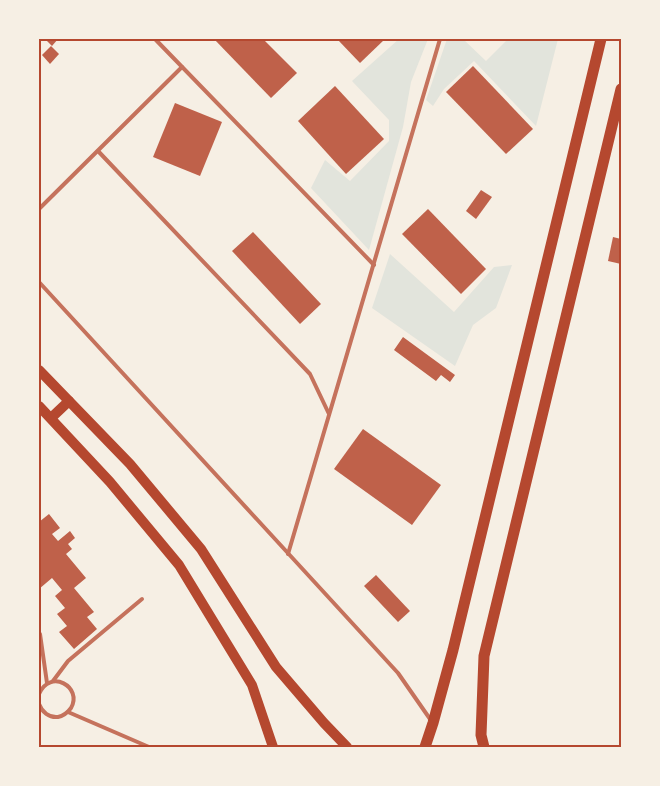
<svg xmlns="http://www.w3.org/2000/svg" width="660" height="786" font-family="'Noto Sans',sans-serif">
<style>
.green{fill:#e2e4dc}
.building{fill:#bf614a}
.lines{fill:none;stroke-linecap:round;stroke-linejoin:round}
.service{stroke:#c5725c;stroke-width:4}
.secondary{stroke:#b5482f;stroke-width:10}
.primary{stroke:#b5482f;stroke-width:11}
.neatline{fill:none;stroke:#b5482f;stroke-width:2}
</style>
<rect width="100%" height="100%" fill="#f6efe4"/>
<g class="green">
<path d="M 399,39 L 428,39 L 411,82 L 403,127 L 369,250 L 311,188 L 325,160 L 350,181 L 389,141 L 389,120 L 352,81 Z"/>
<path d="M 447,39 L 463,39 L 486,61 L 508,39 L 558,39 L 536,126 L 474,61 L 444,89 L 433,106 L 426,100 Z"/>
<path d="M 390,254 L 454,312 L 494,267 L 512,265 L 496,308 L 473,325 L 455,366 L 372,308 Z"/>
</g>
<g class="building">
<path d="M 45,39 L 58,39 L 52,46 Z"/>
<path d="M 214,39 L 263,39 L 297,73 L 271,98 Z"/>
<path d="M 339,39 L 385,39 L 360,63 L 338,40 Z"/>
<path d="M 51,46 L 59,54 L 50,64 L 42,55 Z"/>
<path d="M 473,66 L 533,129 L 506,154 L 446,92 Z"/>
<path d="M 335,86 L 384,139 L 346,174 L 298,121 Z"/>
<path d="M 175,103 L 222,122 L 200,176 L 153,157 Z"/>
<path d="M 481,190 L 492,197 L 476,219 L 466,211 Z"/>
<path d="M 428,209 L 486,269 L 461,294 L 402,234 Z"/>
<path d="M 253,232 L 321,304 L 300,324 L 232,251 Z"/>
<path d="M 613,237 L 621,239 L 621,264 L 608,261 Z"/>
<path d="M 403,337 L 455,375 L 450,382 L 441,375 L 436,381 L 394,350 Z"/>
<path d="M 363,429 L 441,485 L 412,525 L 334,469 Z"/>
<path d="M 49,514 L 60,528 L 52,534 L 58,541 L 70,531 L 75,538 L 68,544 L 72,549 L 66,554 L 86,578 L 74,588 L 94,612 L 87,617 L 97,629 L 74,649 L 59,632 L 67,626 L 57,614 L 65,608 L 55,596 L 62,590 L 52,578 L 39,589 L 39,534 L 40,532 L 39,530 L 39,522 Z"/>
<path d="M 376,575 L 410,611 L 398,622 L 364,586 Z"/>
</g>
<g class="lines">
<g class="service">
<path d="M 155,39 L 374,265"/>
<path d="M 98,151 L 310,374 L 329,414"/>
<path d="M 39,209 L 182,67"/>
<path d="M 39,282 L 398,673 L 430,719"/>
<path d="M 288,554 L 440,39"/>
<path d="M 40,634 L 47,683"/>
<path d="M 53,681 L 68,661 L 142,599"/>
<path d="M 39,694 C 50,668 83,687 71,708 C 68,712 63,716 58,717 C 49,718 42,712 39,704"/>
<path d="M 68,712 L 149,747"/>
</g>
<g class="secondary">
<path d="M 39,370 L 130,464 L 201,549 L 276,667 L 324,723 L 347,747"/>
<path d="M 39,406 L 110,482 L 179,565 L 252,685 L 273,747"/>
<path d="M 51,418 L 69,401"/>
</g>
<g class="primary">
<path d="M 425,747 L 433,723 L 453,650 L 601,39"/>
<path d="M 484,747 L 481,735 L 484,656 L 621,89"/>
</g>
</g>
<rect width="660" height="786" fill="none" stroke="#f6efe4" stroke-width="80"/>
<rect x="40" y="40" width="580" height="706" class="neatline"/>
</svg>
